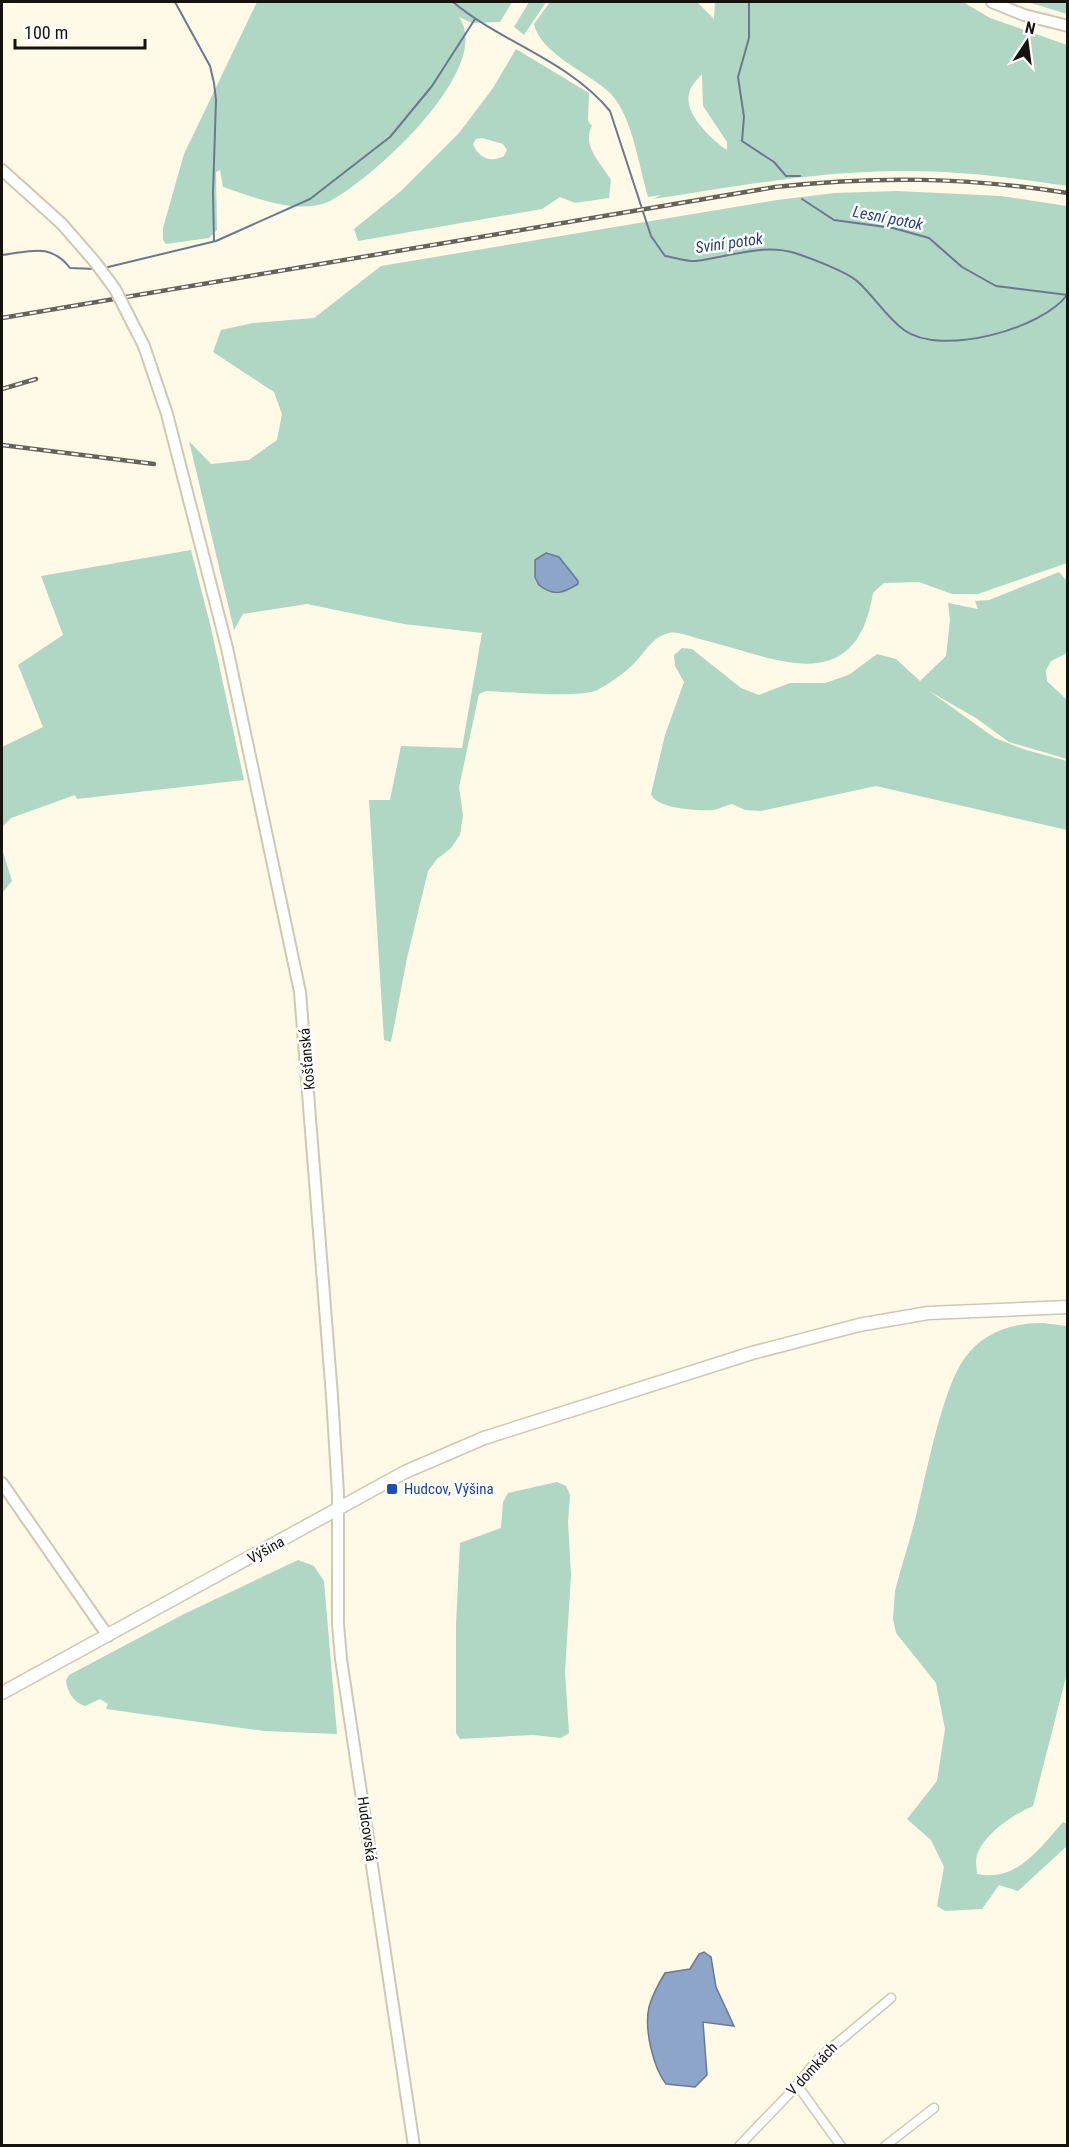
<svg xmlns="http://www.w3.org/2000/svg" width="1069" height="2147" font-family="'Roboto Condensed',sans-serif">
<style>
.green{fill:#afd7c3;fill-rule:evenodd}
.water{fill:#8da5c8;stroke:#697990;stroke-width:1.5}
.lines{fill:none;stroke-linecap:round;stroke-linejoin:round}
.stream{stroke:#697990;stroke-width:2}
.minor-casing{stroke:#cfc8b3;stroke-width:11}
.tertiary-casing{stroke:#cfc8b3;stroke-width:14}
.secondary-casing{stroke:#cfc8b3;stroke-width:15}
.minor{stroke:#fff;stroke-width:8}
.tertiary{stroke:#fff;stroke-width:10}
.secondary{stroke:#fff;stroke-width:12}
.rail-casing{stroke:#666257;stroke-width:4.5}
.rail{stroke:#fff;stroke-width:2;stroke-dasharray:7;stroke-linecap:butt}
.tertiary-bridge-casing{stroke:#cfc8b3;stroke-width:14;stroke-linecap:butt}
.tertiary-bridge{stroke:#fff;stroke-width:10}
.transit-dot{fill:#1a4fb4;stroke:#fff;stroke-width:2}
.labels{text-anchor:middle;dominant-baseline:central;stroke-width:5;stroke-linejoin:round;paint-order:stroke}
.street-label{font-size:15px;fill:#16130c;stroke:#fff}
.transit-label{font-size:15px;fill:#164399;stroke:#fff;text-anchor:start}
.water-label{font-size:16px;font-style:italic;fill:#254574;stroke:#fff}
</style>
<rect width="100%" height="100%" fill="#fff9e8"/>
<g class="green">
<path d="M 257,2 L 512,2 L 500,22 L 472,23 L 459,17 C 495,68 373,179 330,201 C 299,216 253,197 223,187 L 220,170 L 216,172 L 217,230 L 209,238 L 166,244 L 163,240 L 163,228 L 184,154 Z"/>
<path d="M 529,2 L 546,2 L 524,35 L 514,27 Z"/>
<path d="M 550,2 L 697,2 L 714,19 L 715,2 L 963,2 L 990,18 L 1067,45 L 1067,186 C 1010,177 953,170 894,171 C 813,172 733,187 653,199 L 661,195 L 648,197 C 639,166 632,116 611,94 C 590,73 540,54 534,24 ZM 702,74 L 703,106 L 727,142 L 727,150 C 712,140 684,114 689,94 C 690,86 697,80 702,74 Z"/>
<path d="M 1028,2 L 1067,2 L 1067,14 Z"/>
<path d="M 516,49 L 589,93 L 588,121 L 592,126 C 581,146 602,164 611,180 L 609,198 L 575,203 L 560,197 L 542,209 L 358,241 L 354,229 L 401,191 L 459,133 L 493,88 ZM 482,138 L 503,144 L 507,150 L 504,156 C 491,163 478,158 473,144 L 476,139 Z"/>
<path d="M 896,191 L 1001,196 L 1067,206 L 1067,563 L 978,594 L 952,594 L 919,582 L 884,583 L 873,593 C 855,703 771,656 700,639 C 691,637 677,631 669,633 C 653,637 648,648 638,659 C 629,670 612,682 599,689 C 583,699 507,692 486,691 L 479,694 L 459,787 L 463,815 L 460,835 L 451,848 L 437,859 L 428,871 L 407,958 L 391,1042 L 384,1040 L 369,800 L 390,800 L 401,746 L 462,748 L 482,633 L 404,624 L 307,604 L 243,614 L 234,630 L 189,441 L 211,464 L 249,460 L 277,440 L 282,414 L 274,392 L 213,352 L 221,330 L 253,323 L 314,318 L 381,266 L 777,200 L 835,193 ZM 559,557 L 578,581 C 565,597 544,597 535,577 Z"/>
<path d="M 191,550 L 211,628 L 244,780 L 77,799 L 75,795 L 11,818 L 2,827 L 2,747 L 43,727 L 18,665 L 63,635 L 41,576 Z"/>
<path d="M 1059,572 L 1067,581 L 1067,653 L 1051,661 L 1046,670 L 1047,681 L 1067,700 L 1067,759 L 1009,742 L 976,718 L 929,691 L 995,738 L 1026,750 L 1067,761 L 1067,830 L 876,786 L 761,811 L 745,810 L 732,804 C 726,805 720,809 713,810 C 699,811 656,809 651,794 L 665,735 L 684,682 L 675,666 L 674,655 L 682,648 L 692,649 L 741,688 L 759,695 L 790,683 L 825,683 L 837,679 L 850,674 L 877,654 L 896,659 L 920,681 L 946,656 L 950,620 L 948,603 L 978,609 L 975,601 L 989,600 Z"/>
<path d="M 2,849 L 12,881 L 2,893 Z"/>
<path d="M 1043,1323 L 1067,1326 L 1067,1673 L 1033,1806 C 1014,1814 984,1834 977,1855 C 975,1861 977,1869 977,1874 C 1017,1882 1039,1849 1063,1822 L 1067,1824 L 1067,1846 L 1018,1891 L 999,1885 L 982,1909 L 945,1911 L 937,1906 L 944,1867 L 931,1840 L 907,1819 L 937,1781 L 945,1729 L 936,1683 L 896,1633 L 893,1619 L 895,1591 C 902,1563 912,1535 918,1507 C 927,1470 943,1388 964,1359 C 983,1332 1011,1323 1043,1323 Z"/>
<path d="M 557,1482 L 566,1486 L 570,1495 L 568,1522 L 571,1575 L 565,1672 L 569,1733 L 561,1738 L 533,1735 L 460,1739 L 456,1733 L 456,1625 L 460,1543 L 501,1528 L 503,1502 L 508,1493 Z"/>
<path d="M 298,1560 L 314,1566 L 324,1581 L 337,1734 L 264,1731 L 106,1709 L 108,1704 L 100,1699 L 85,1706 C 74,1703 67,1692 66,1680 L 69,1675 L 184,1614 Z"/>
</g>
<g class="water">
<path d="M 546,553 L 559,557 L 578,581 L 578,584 C 563,593 554,597 539,585 L 535,577 L 535,560 Z"/>
<path d="M 704,1952 L 711,1957 L 716,1987 L 734,2026 L 703,2022 L 707,2075 L 695,2087 L 666,2084 C 653,2067 644,2029 649,2007 C 652,1996 659,1983 665,1973 L 690,1969 L 699,1954 Z"/>
</g>
<g class="lines">
<g class="stream">
<path d="M 175,2 L 210,66 L 214,83 L 216,100 L 213,193 L 214,241"/>
<path d="M 453,2 C 502,43 568,60 610,111 L 651,236 L 665,256 C 674,257 686,262 696,261 C 729,257 762,243 795,253 C 810,258 845,271 857,281 C 874,296 886,317 904,330 C 941,357 1042,329 1067,295"/>
<path d="M 749,2 L 749,38 L 738,77 L 744,117 L 742,141 L 774,162 L 786,176 L 800,176"/>
<path d="M 802,199 L 834,220 L 893,228 L 929,238 L 962,267 L 996,286 L 1068,295"/>
<path d="M 2,255 C 30,252 50,242 70,268 L 96,269"/>
<path d="M 104,268 L 216,241 L 310,199 L 390,137 L 432,86 L 475,19"/>
</g>
<defs>
<g id="minor">
<path d="M 797,2085 L 841,2146"/>
<path d="M 739,2146 L 791,2092 L 818,2059 L 891,1998"/>
<path d="M 885,2146 L 934,2108"/>
</g>
<g id="tertiary">
<path d="M 992,2 L 1024,15 L 1068,26"/>
<path d="M 2,170 L 62,224 L 95,262"/>
<path d="M 144,346 L 167,414 L 227,648 L 300,992 L 332,1396 L 338,1493 L 338,1624 L 341,1659 L 414,2146"/>
<path d="M 2,1483 L 108,1636"/>
</g>
<path id="secondary" d="M 2,1693 L 405,1472 L 484,1438 L 752,1353 L 859,1325 L 928,1313 L 1068,1307"/>
</defs>
<use href="#minor" class="minor-casing"/>
<use href="#tertiary" class="tertiary-casing"/>
<use href="#secondary" class="secondary-casing"/>
<use href="#minor" class="minor"/>
<use href="#tertiary" class="tertiary"/>
<use href="#secondary" class="secondary"/>
<defs>
<g id="rail">
<path d="M 2,318 L 775,187 C 878,176 965,177 1068,193"/>
<path d="M 2,389 L 36,379"/>
<path d="M 2,445 L 154,464"/>
</g>
</defs>
<use href="#rail" class="rail-casing"/>
<use href="#rail" class="rail"/>
<defs>
<path id="tertiary-bridge" d="M 95,262 L 115,289 L 144,346"/>
</defs>
<use href="#tertiary-bridge" class="tertiary-bridge-casing"/>
<use href="#tertiary-bridge" class="tertiary-bridge"/>
</g>
<rect class="transit-dot" x="386" y="1483" width="12" height="12" rx="3"/>
<g class="labels">
<g class="street-label">
<text transform="translate(307 1059) rotate(-95)">Košťanská</text>
<text transform="translate(266 1550) rotate(-29)">Výšina</text>
<text transform="translate(367 1829) rotate(82)">Hudcovská</text>
<text transform="translate(812 2069) rotate(-47)">V domkách</text>
</g>
<g class="transit-label">
<text x="404" y="1489">Hudcov, Výšina</text>
</g>
<g class="water-label">
<text transform="translate(888 218) rotate(11)">Lesní potok</text>
<text transform="translate(729 243) rotate(-8)">Sviní potok</text>
</g>
</g>
<rect width="1069" height="2147" fill="none" stroke="#16130c" stroke-width="6"/>
<g transform="translate(1027 42) rotate(13)" stroke="#ffffff" stroke-width="4.5" paint-order="stroke">
<path d="M0-4.5L10 22L0 15L-10 22Z" fill="#16130c"/>
<text y="-9" font-size="16" font-weight="bold" text-anchor="middle" fill="#16130c">N</text>
</g>
<path d="M15 39v9h130v-9" fill="none" stroke="#16130c" stroke-width="3"/>
<text x="24" y="39" font-size="18" fill="#16130c" stroke="#ffffff" stroke-width="4.5" paint-order="stroke">100 m</text>
</svg>
